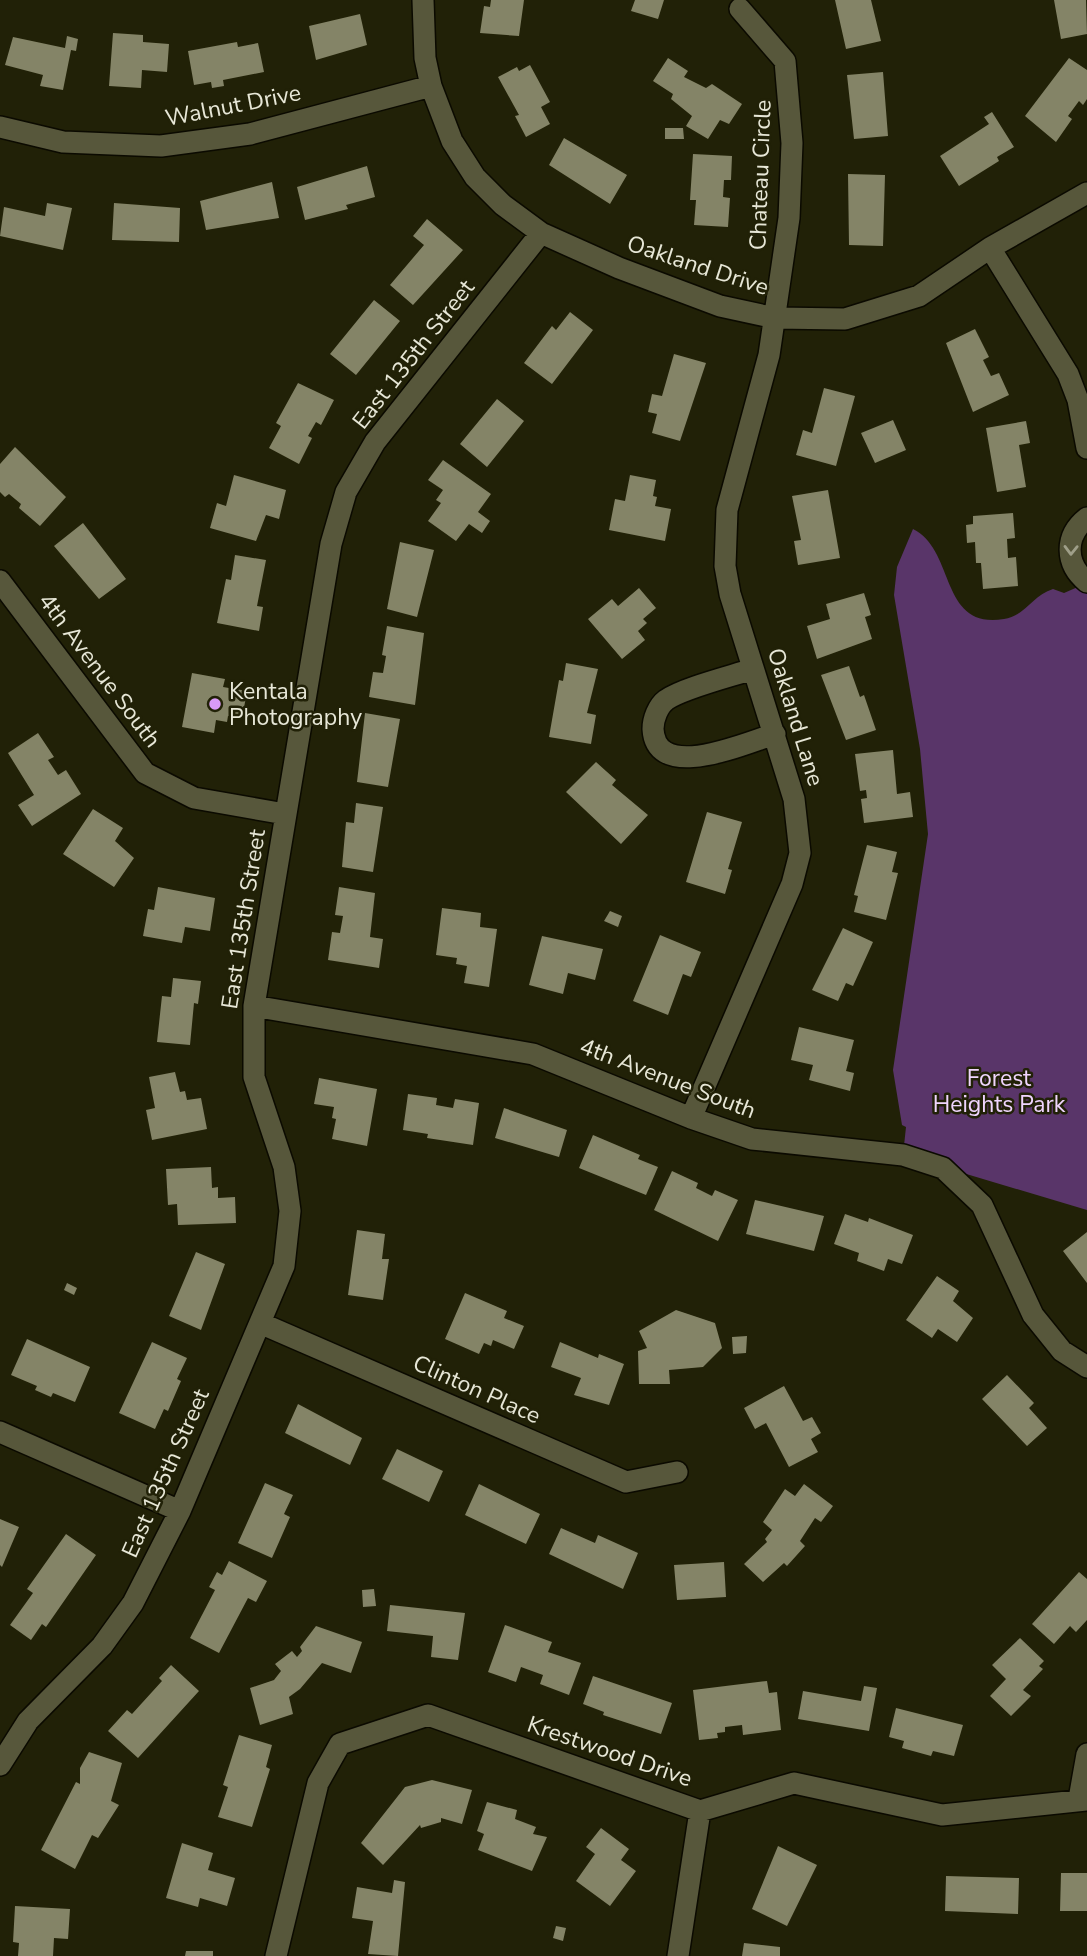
<svg xmlns="http://www.w3.org/2000/svg" width="1087" height="1956" viewBox="0 0 1087 1956" font-family="'Nunito Sans',sans-serif">
<rect width="100%" height="100%" fill="#212107"/>
<path fill="#593569" d="M913,529C956,550 939,630 1004,619C1025,616 1033,595 1053,589L1064,593L1087,583V1210L903,1155L906,1127L902,1125L893,1070L928,834L920,749L894,595L897,567Z"/>
<path fill="#848467" d="M491,0H524L519,36L480,33L484,6L490,7Z
M635,0H664L658,19L631,11Z
M835,0H871L881,41L846,49Z
M1054,0H1086L1087,34L1061,39Z
M360,14L367,45L316,60L309,26Z
M113,33L143,35V42L169,44L167,72L142,70L141,88L109,86Z
M67,36L78,39L76,51L71,50L63,90L40,86L43,75L5,65L13,37L65,48Z
M237,42L238,47L258,43L264,72L223,80L224,86L212,88L211,82L194,85L188,51Z
M668,58L688,71L684,77L706,88L712,84L742,104L729,124L720,120L708,139L686,126L692,116L671,99L673,94L653,81Z
M1069,58L1087,70V99L1083,105L1079,101L1068,116L1072,119L1056,142L1025,116Z
M530,65L550,102L541,107L550,124L526,137L515,116L519,115L498,77L517,67L519,71Z
M883,72L888,136L854,139L847,75Z
M992,112L1014,147L997,157L999,161L959,186L940,156L989,124L984,117Z
M665,128H683L684,139H665Z
M564,138L627,175L610,204L549,165Z
M693,154L732,156L731,180H724L723,197L730,198L728,227L694,225L696,200H690Z
M367,166L375,197L346,205L348,209L305,220L297,187Z
M848,174L885,175L883,246L849,245Z
M272,182L279,218L206,230L200,201Z
M47,203L72,208L63,250L0,236L4,207L45,216Z
M114,203L180,208L179,242L112,240Z
M427,219L463,250L413,305L390,285L424,245L413,236Z
M374,300L400,321L356,375L330,354Z
M570,312L593,330L552,384L524,363L552,326L556,330Z
M975,329L989,357L983,360L991,376L999,373L1009,395L973,412L946,343Z
M674,354L706,363L680,441L652,433L657,414L648,412L652,394L662,396Z
M298,383L334,400L321,425L316,422L308,436L312,438L299,464L269,448L281,426L276,423Z
M824,388L855,396L836,466L796,455L803,430L812,433Z
M497,399L524,421L487,467L460,444Z
M893,420L906,450L875,463L861,433Z
M1026,421L1030,443L1019,445L1026,487L997,492L986,428Z
M15,447L66,497L40,526L19,508L21,504L9,494L5,497L0,492V464Z
M443,460L491,494L478,512L490,521L482,533L469,524L456,541L428,521L441,503L436,500L443,490L428,480Z
M234,475L286,490L279,519L266,515L256,541L210,528L217,503L226,506Z
M630,475L656,480L653,496L657,497L655,506L671,509L665,541L609,530L615,499L625,501Z
M828,490L840,558L798,565L794,541L801,540L792,496Z
M1013,513L1015,538L1007,539L1008,558L1016,557L1018,586L983,589L981,563H976L975,542L967,543L966,525L973,524V516Z
M83,523L126,579L99,599L54,546Z
M400,542L434,550L417,617L387,609Z
M235,555L266,560L257,606L263,607L259,631L217,623L226,579L231,580Z
M639,588L656,608L643,619L647,623L638,631L645,640L622,659L588,619L612,599L618,606Z
M864,593L871,615L865,617L872,639L817,659L807,626L830,619L826,604Z
M387,626L424,633L415,705L369,697L373,672L383,673L386,656L382,655Z
M566,663L598,669L587,713L596,715L591,744L549,737L559,680L563,681Z
M849,666L860,697L864,695L876,730L846,740L821,675Z
M192,673L225,679L223,687L247,691L242,719L228,716L227,722L216,720L214,733L182,727Z
M365,713L400,719L388,787L357,782Z
M38,733L54,757L48,760L58,775L66,770L81,794L32,826L18,805L34,795L8,753Z
M893,750L897,794L910,792L913,817L864,823L861,799L867,798L866,790L860,791L855,754Z
M596,762L616,780L612,785L648,815L621,844L566,792Z
M356,803L383,807L373,872L342,867L346,822L354,823Z
M93,809L123,828L115,841L134,858L114,887L63,854Z
M707,812L742,822L728,869L732,870L725,894L686,882Z
M867,845L897,852L892,872L898,873L886,920L854,912L858,896L854,895Z
M158,887L215,898L210,931L185,927L182,943L143,936L148,909L154,910Z
M339,887L375,893L370,937L383,939L379,968L328,960L332,932L340,933L343,916L335,915Z
M442,908L481,913L480,927L497,929L489,987L464,983L467,966L456,964L457,958L436,955Z
M610,911L622,916L618,927L604,921Z
M843,928L873,942L853,986L846,983L838,1001L812,990Z
M660,935L701,952L691,977L683,974L668,1015L633,1001Z
M542,936L603,949L595,980L568,973L563,994L529,985Z
M173,978L201,981L198,1004L194,1003L190,1045L157,1042L162,996L171,997Z
M799,1027L854,1040L846,1071L854,1073L850,1091L809,1080L813,1065L791,1060Z
M175,1072L180,1092L185,1091L187,1100L201,1098L207,1129L152,1140L146,1110L155,1108L149,1077Z
M319,1078L377,1089L367,1146L332,1139L336,1119L332,1118L334,1107L314,1104Z
M408,1094L437,1098L436,1105L453,1108L455,1099L479,1103L473,1145L427,1138L428,1134L403,1130Z
M504,1108L567,1130L559,1157L495,1138Z
M593,1135L640,1155L638,1159L658,1167L646,1195L579,1168Z
M211,1167L212,1188L218,1187V1198L235,1197L236,1223L178,1225L177,1204L168,1205L166,1169Z
M672,1171L698,1183L696,1188L712,1196L715,1190L738,1200L718,1241L654,1210Z
M755,1200L824,1216L814,1251L746,1234Z
M845,1214L868,1222L869,1218L913,1235L902,1264L888,1259L884,1271L857,1261L859,1253L834,1244Z
M357,1230L385,1234L382,1259H389L383,1300L348,1295Z
M1087,1232V1283L1063,1251Z
M196,1252L225,1264L201,1330L169,1316Z
M937,1276L959,1291L953,1301L973,1318L957,1342L938,1329L932,1338L906,1320Z
M67,1283L77,1288L74,1295L64,1290Z
M465,1293L507,1311L504,1318L524,1326L514,1349L493,1340L491,1346L484,1343L479,1354L445,1339Z
M676,1310L715,1323L722,1348L703,1367L669,1370L670,1384H639L638,1351L647,1348L639,1331Z
M747,1336L746,1353L733,1354L732,1337Z
M27,1339L90,1367L75,1402L53,1393L51,1397L35,1390L37,1386L11,1375Z
M152,1342L187,1358L177,1379L181,1381L168,1411L164,1409L155,1429L119,1413Z
M560,1342L598,1358L599,1354L624,1364L609,1405L574,1395L581,1378L551,1367Z
M1007,1375L1034,1403L1029,1408L1047,1428L1027,1446L982,1399Z
M784,1386L803,1421L812,1417L821,1433L811,1439L818,1452L789,1467L766,1423L755,1429L744,1408Z
M298,1404L362,1438L350,1465L285,1433Z
M397,1449L443,1471L429,1502L382,1479Z
M265,1483L293,1495L284,1514L290,1517L272,1558L238,1543Z
M479,1484L540,1514L526,1544L465,1515Z
M804,1484L833,1506L821,1522L815,1518L800,1541L805,1546L787,1566L784,1563L763,1582L744,1564L767,1542L765,1539L772,1530L763,1522L785,1489L795,1496Z
M0,1519L19,1527L2,1567L0,1565Z
M561,1528L595,1543L598,1535L638,1553L623,1589L549,1554Z
M66,1534L96,1555L46,1627L42,1624L31,1640L10,1625L33,1593L27,1589Z
M229,1561L267,1581L256,1602L248,1598L219,1653L190,1638L215,1590L209,1587L217,1572L222,1575Z
M724,1562L726,1597L677,1600L674,1565Z
M1079,1572L1087,1579V1620L1076,1632L1070,1626L1054,1644L1032,1624Z
M374,1589L376,1606L363,1607L362,1590Z
M390,1605L465,1613L458,1660L431,1657L433,1636L387,1631Z
M505,1625L552,1642L548,1652L581,1663L569,1695L540,1684L543,1675L521,1667L516,1682L488,1672Z
M316,1626L362,1642L351,1673L322,1663L300,1689L289,1697L293,1714L260,1725L250,1688L274,1680L281,1671L275,1664L292,1651L297,1657L302,1651L300,1647Z
M1020,1638L1044,1661L1039,1666L1043,1669L1023,1690L1031,1696L1011,1716L990,1696L1006,1679L992,1665Z
M171,1665L199,1691L138,1758L108,1731L127,1710L132,1714L162,1681L159,1678Z
M593,1676L672,1703L661,1734L603,1715L604,1712L583,1704Z
M767,1681L769,1693L777,1692L781,1730L743,1735L742,1725L725,1727V1732L717,1733L718,1738L699,1740L693,1690Z
M864,1686L877,1688L869,1731L798,1719L803,1691L861,1701Z
M896,1708L963,1725L954,1756L933,1751L931,1756L902,1748L904,1741L889,1737Z
M239,1735L272,1745L266,1767L270,1769L252,1827L218,1817L228,1787L223,1785Z
M89,1752L122,1763L111,1801L119,1805L98,1838L92,1835L75,1869L41,1850L76,1782L80,1784V1768Z
M432,1780L472,1790L462,1824L441,1818V1822L421,1828L420,1825L383,1865L361,1843L405,1787Z
M487,1802L517,1810L515,1819L536,1827L533,1834L547,1837L532,1871L478,1850L484,1834L477,1831Z
M601,1828L629,1849L621,1860L636,1871L610,1906L576,1881L595,1854L586,1847Z
M182,1843L213,1853L208,1870L235,1878L227,1906L200,1898L198,1907L166,1898Z
M778,1846L817,1865L787,1926L752,1909Z
M1061,1873H1087V1911H1060Z
M946,1876L1019,1878L1018,1914L945,1911Z
M394,1880L405,1882L398,1956L368,1954L373,1921L352,1918L357,1887L392,1893Z
M15,1906L70,1909L68,1939L54,1938L53,1956H18L19,1943L13,1942Z
M556,1926L566,1928L563,1941L553,1938Z
M744,1943L780,1947V1956H742Z
M186,1951H213V1956H185Z"/>
<g fill="none" stroke-linecap="round" stroke-linejoin="round">
<defs>
<path id="street" d="M423,0L425,58L431,86L452,141L475,177L503,205L541,233L619,268L720,306L775,318L845,319L919,296L990,248L1087,193
M0,127L63,142L161,146L250,134L431,86
M990,248L1068,374L1078,400L1087,448
M1087,518C1064,536 1065,564 1087,582
M0,581L145,773L194,798L285,814
M753,669C732,676 683,688 666,700C658,706 653,719 653,729C656,784 747,742 775,734
M254,1006L533,1054L691,1118L752,1139L903,1155L943,1168L982,1205L1033,1315L1062,1351L1087,1367
M691,1118L792,884L800,853L794,799L730,594L725,566L727,510L769,355L789,218L792,143L785,61L740,9
M260,1323L626,1482L677,1472
M0,1432L180,1511
M0,1765L28,1721L102,1646L133,1603L180,1511L284,1266L290,1211L284,1167L254,1077V1006L331,544L346,492L375,442L541,233
M1079,1799L1087,1754
M276,1956L318,1783L340,1744L428,1715L700,1811L794,1783L942,1815L1087,1800
M678,1956L700,1811"/>
</defs>
<use href="#street" stroke="#0b0a00" stroke-width="24"/>
<use href="#street" stroke="#57573b" stroke-width="21"/>
</g>
<defs><path id="oneway-chevron" d="M-2-3.5L2.5 0L-2 3.5" fill="none" stroke-width="1.6" stroke-linecap="round" stroke-linejoin="round" transform="scale(1.75)"/></defs>
<use stroke="#9f9f89" href="#oneway-chevron" transform="translate(1071 550) rotate(91)"/>
<circle fill="#d99af7" stroke="#212107" stroke-width="2.5" cx="215" cy="704" r="7"/>
<g text-anchor="middle" stroke-width="5" stroke-linejoin="round" paint-order="stroke">
<g font-size="23" fill="#e7e7d7" stroke="#212107">
<text transform="translate(233 105) rotate(-11)" y="8">Walnut Drive</text>
<text transform="translate(760 175) rotate(-88)" y="8">Chateau Circle</text>
<text transform="translate(698 265) rotate(18)" y="8">Oakland Drive</text>
<text transform="translate(413 354) rotate(-52)" y="8">East 135th Street</text>
<text transform="translate(100 670) rotate(53)" y="8">4th Avenue South</text>
<text transform="translate(796 717) rotate(73)" y="8">Oakland Lane</text>
<text transform="translate(243 919) rotate(-81)" y="8">East 135th Street</text>
<text transform="translate(668 1078) rotate(21)" y="8">4th Avenue South</text>
<text transform="translate(477 1389) rotate(24)" y="8">Clinton Place</text>
<text transform="translate(165 1473) rotate(-66)" y="8">East 135th Street</text>
<text transform="translate(610 1751) rotate(19)" y="8">Krestwood Drive</text>
</g>
<g font-size="23" fill="#e7e7d7" stroke="#212107" text-anchor="start">
<text x="229" y="699">Kentala<tspan x="229" dy="26">Photography</tspan></text>
</g>
<g font-size="23" fill="#f0d5fe" stroke="#212107">
<text x="999" y="1086">Forest<tspan x="999" dy="26">Heights Park</tspan></text>
</g>
</g>
</svg>
